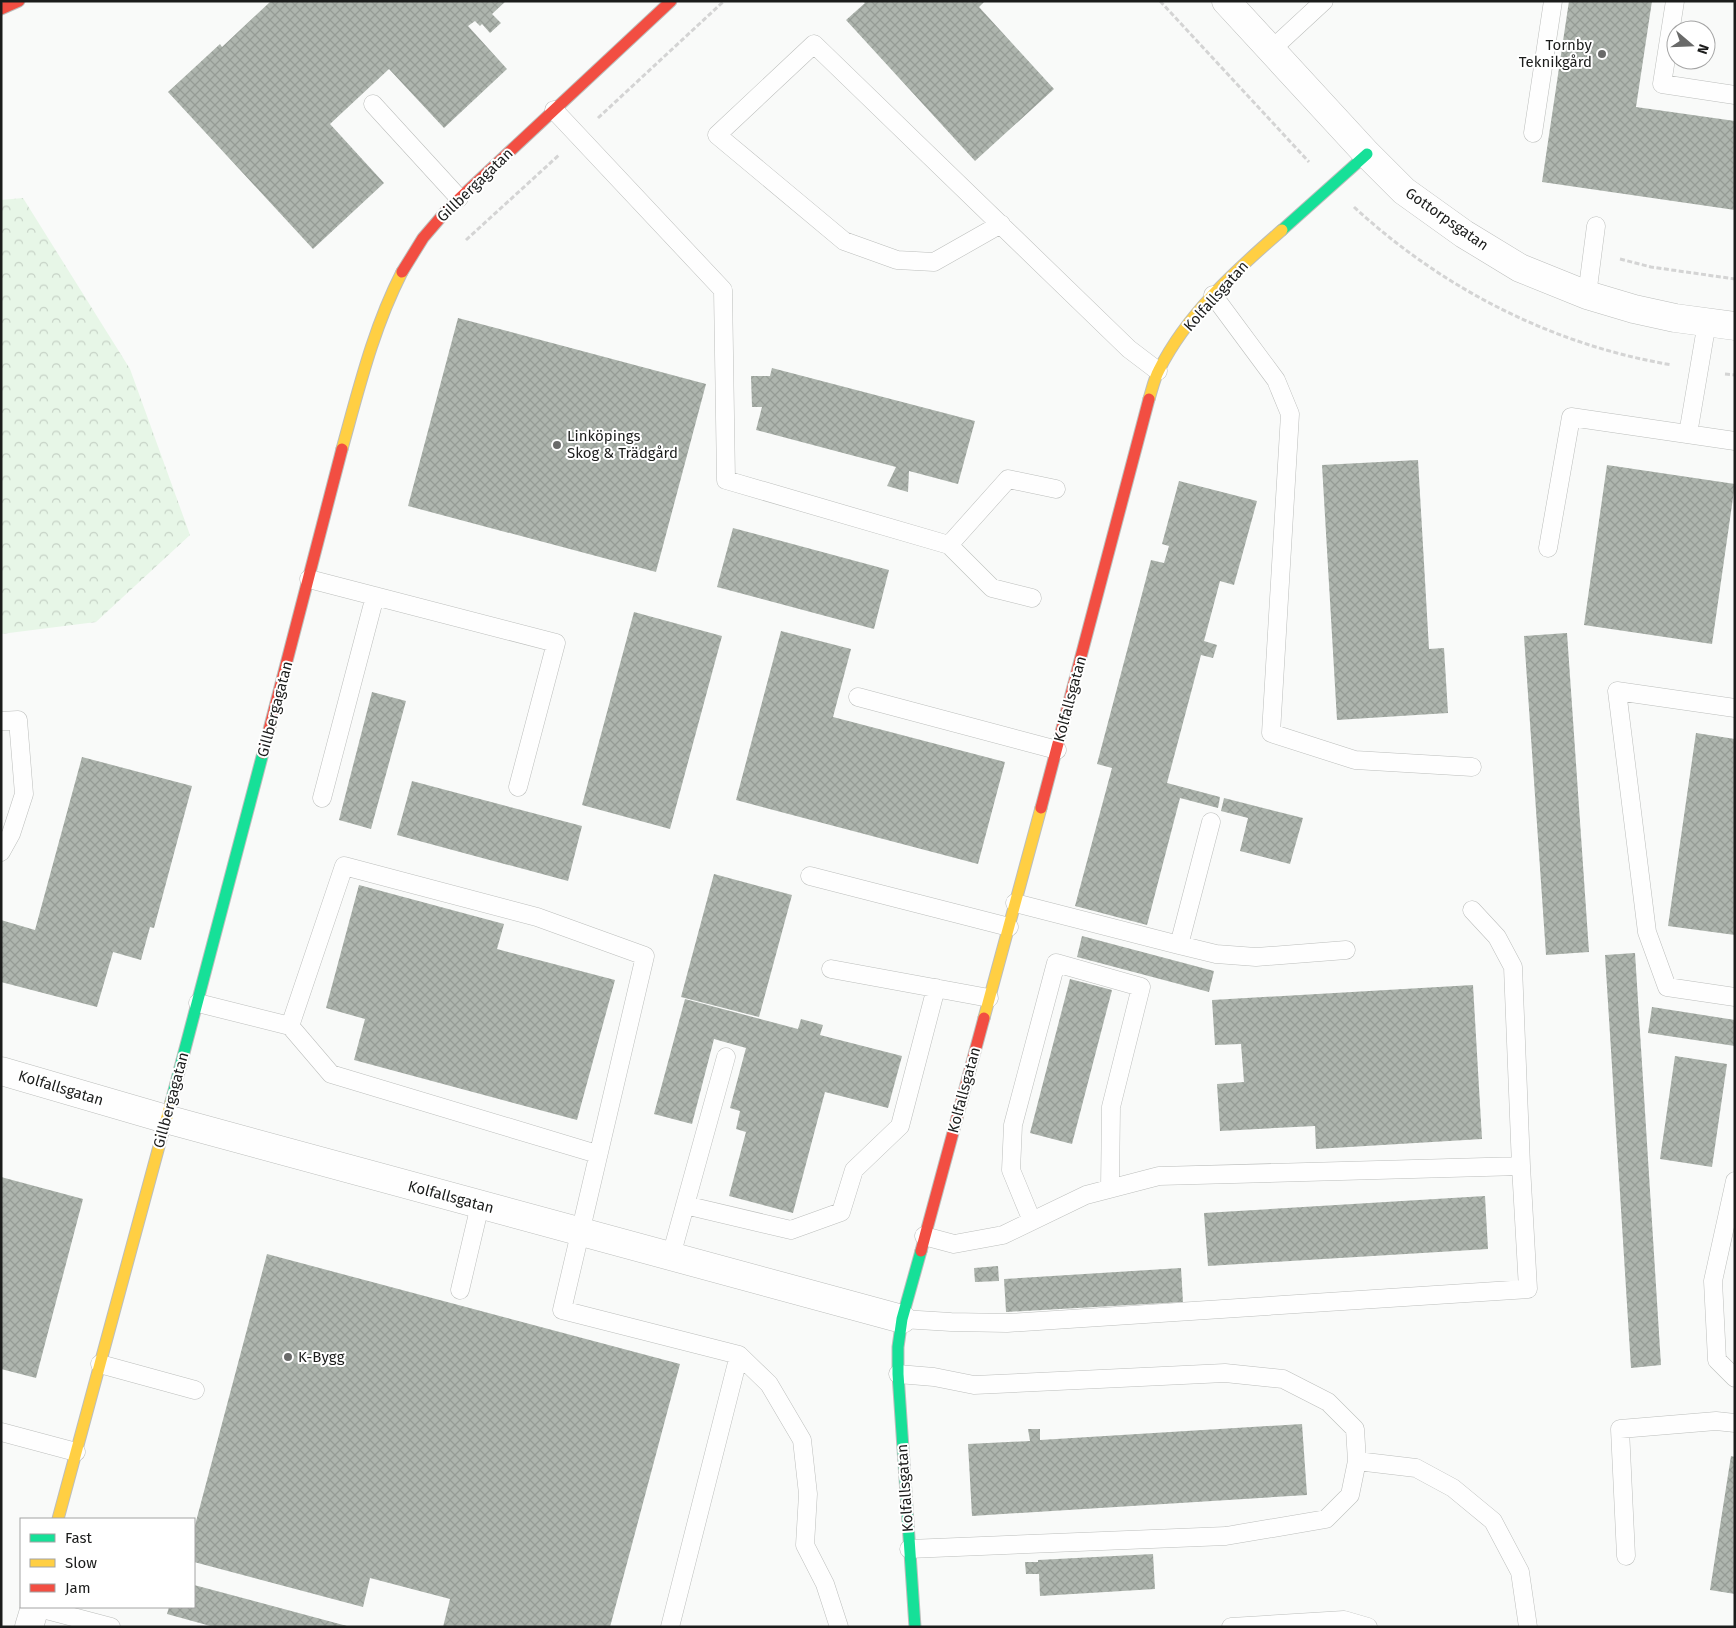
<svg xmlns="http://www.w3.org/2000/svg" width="1736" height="1628" viewBox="0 0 1736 1628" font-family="'Fira Sans',sans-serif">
<defs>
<pattern id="forest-crowns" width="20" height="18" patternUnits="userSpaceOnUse" patternTransform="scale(1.25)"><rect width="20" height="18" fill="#e7f6e7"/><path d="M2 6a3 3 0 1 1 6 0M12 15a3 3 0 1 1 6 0" fill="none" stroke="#c6d2c6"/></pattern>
<pattern id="building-cross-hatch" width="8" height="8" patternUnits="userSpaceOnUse" patternTransform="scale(1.25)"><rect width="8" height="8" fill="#aeb5ae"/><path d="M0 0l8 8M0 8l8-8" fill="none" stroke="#959b95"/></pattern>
</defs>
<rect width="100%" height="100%" fill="#f9faf9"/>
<path fill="url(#forest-crowns)" d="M23,198L130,369L190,535L96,622L1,634V200Z"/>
<path fill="url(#building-cross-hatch)" d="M271,1H506L492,14L501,23L490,33L482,24L480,26L475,21L468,26L507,69L444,128L389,69L330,124L384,183L313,249L168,92L220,44L222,47Z
M863,1H985L979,7L1054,89L975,161L846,20L865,3Z
M1569,1H1652L1636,107L1735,121V210L1542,182Z
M458,318L706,384L656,572L408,506Z
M772,368L975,421L958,484L909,471L908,492L887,486L896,467L756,430L762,407H752L751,376H770Z
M1418,460L1429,649L1444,648L1448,713L1337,720L1322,465Z
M1607,465L1735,484L1712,644L1584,625Z
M1179,481L1257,501L1234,585L1220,581L1204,641L1217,645L1213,658L1201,655L1167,783L1220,797L1218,808L1180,798L1147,925L1075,906L1112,768L1097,764L1151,560L1164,563L1169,546L1162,544Z
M733,528L889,570L874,629L717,587Z
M634,612L722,636L670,829L582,805Z
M781,631L851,649L833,717L1005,762L978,864L736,800Z
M1567,633L1589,952L1546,955L1524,636Z
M372,692L406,701L371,829L339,820Z
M1696,733L1735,739V935L1668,926Z
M82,757L192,786L154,928L150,927L141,960L113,952L97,1007L1,982V920L35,930Z
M412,781L582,826L568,881L397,835Z
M1224,798L1303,818L1290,864L1240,851L1248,818L1221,811Z
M714,874L792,895L759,1017L681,997Z
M359,885L504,924L497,949L615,980L577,1120L354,1060L365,1019L326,1008Z
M1082,936L1214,971L1209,992L1077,957Z
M1635,953L1661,1365L1631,1368L1605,955Z
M1070,979L1112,990L1072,1144L1030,1133Z
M1473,985L1482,1139L1316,1149L1315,1126L1220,1131L1217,1084L1244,1082L1241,1044L1215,1045L1212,1000Z
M685,999L798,1029L801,1019L823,1025L820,1035L902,1056L888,1108L825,1092L793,1213L729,1196L746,1132L736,1129L740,1111L730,1108L746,1048L714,1039L692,1124L654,1114Z
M1652,1007L1735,1020V1046L1648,1033Z
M1675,1056L1727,1064L1712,1167L1660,1159Z
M1,1177L83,1199L36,1378L1,1369Z
M1485,1196L1488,1249L1208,1266L1204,1213Z
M267,1254L680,1364L610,1627H443L450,1599L370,1578L363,1607L194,1562V1529Z
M998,1266L999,1281L975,1282L974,1268Z
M1181,1268L1183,1302L1006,1312L1004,1279Z
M1302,1424L1307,1495L972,1516L968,1444L1030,1441L1028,1429H1040V1440Z
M1731,1456L1735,1457V1594L1710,1590Z
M1153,1554L1155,1589L1040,1596L1039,1574H1026L1025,1562H1038V1560Z
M194,1585L347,1626V1627H214L167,1614L169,1607H194Z"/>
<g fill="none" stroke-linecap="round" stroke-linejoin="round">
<defs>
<path id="lane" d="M1675,1L1662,84L1735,95
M1271,50L1324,1
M373,104L459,198
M554,110L723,290L726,480L949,545L992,588L1032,598
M1533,133L1553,1
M1001,224L934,262L897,260L844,241L717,135L814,44L1129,349L1158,371
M1213,295L1276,380L1290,414L1271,733L1355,760L1472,767
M1587,295L1596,226
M1688,434L1707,322
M949,545L1008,479L1056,489
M1548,548L1571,417L1735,441
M309,579L556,643L518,787
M858,697L1057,750
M1735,708L1617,691L1647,932L1667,987L1735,997
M1,721L18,720L24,794L11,834L1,852
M322,798L375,596
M810,876L1009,927
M1015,903L1179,945L1211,822
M1472,910L1497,937L1513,967L1521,1166
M1179,945L1216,954L1256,957L1346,950
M831,969L989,998
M198,1003L290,1026L331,1074L597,1154
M290,1026L344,866L537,917L645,956L562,1310L739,1355L670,1627
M1735,1181L1713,1281L1717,1360L1735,1378
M685,1205L791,1230L841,1212L854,1170L900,1126L936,988
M1032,1221L1011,1170L1013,1125L1056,963L1141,987L1111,1107L1110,1188
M671,1256L726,1057
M460,1290L480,1205
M902,1319L951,1322L1007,1323L1528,1289L1521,1166L1159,1176L1086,1195L1003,1235L954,1244L924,1236
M739,1355L769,1384L802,1440L808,1494L805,1545L825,1584L839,1627
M100,1364L195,1390
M898,1374L934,1377L974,1385L1225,1373L1283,1379L1328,1402L1355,1429L1357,1461L1350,1495L1326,1519L1226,1536L909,1549
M1,1432L76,1452
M1357,1461L1416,1468L1453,1488L1493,1521L1520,1572L1528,1627
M1626,1556L1620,1429L1716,1421L1735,1423
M35,1607L111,1627
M1231,1627L1344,1620L1368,1627"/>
<path id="street" d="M1226,1L1367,154L1404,191L1464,234L1520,268L1587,295L1634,309L1675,318L1735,326
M1,1071L166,1119L902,1319
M29,1627L35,1607"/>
<path id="fast" d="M1282,230L1367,154
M171,1102L263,753
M915,1627L898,1374V1347L902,1319L921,1251"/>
<path id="slow" d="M1149,399C1152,390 1154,379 1159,370C1187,314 1235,271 1282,230
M342,449C359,388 373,329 402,272
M984,1018L1041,808
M58,1519L171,1102"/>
<path id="jam" d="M1,9L19,1
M402,272L423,238L447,210L671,1
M263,753L342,449
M1041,808L1149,399
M921,1251L984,1018"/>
</defs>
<use href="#lane" stroke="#bcbebc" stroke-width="19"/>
<use href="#street" stroke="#bcbebc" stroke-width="29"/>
<use href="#fast" stroke="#bcbebc" stroke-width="13"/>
<use href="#slow" stroke="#bcbebc" stroke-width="13"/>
<use href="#jam" stroke="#bcbebc" stroke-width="13"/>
<path stroke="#d4d4d4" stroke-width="3" stroke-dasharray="5 2.5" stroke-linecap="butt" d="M1160,1L1309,162
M598,118L724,1
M1354,207C1443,289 1553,345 1672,365
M466,240L559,155
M1620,259L1651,267L1735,279
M1725,374L1735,375"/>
<use href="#lane" stroke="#fefefe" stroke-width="18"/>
<use href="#street" stroke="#fefefe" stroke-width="28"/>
<use href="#fast" stroke="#16e098" stroke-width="11"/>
<use href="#slow" stroke="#ffcf43" stroke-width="11"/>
<use href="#jam" stroke="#f24e42" stroke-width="11"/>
</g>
<g fill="#696a69" stroke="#fff" stroke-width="2">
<circle cx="1602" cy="54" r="5"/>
<circle cx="557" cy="445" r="5"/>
<circle cx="288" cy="1357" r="5"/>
</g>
<g text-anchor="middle" stroke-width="4" stroke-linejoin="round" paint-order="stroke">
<g font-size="15" fill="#1b1c1b" stroke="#fff" text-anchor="start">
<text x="1592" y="50" text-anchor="end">Tornby<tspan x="1592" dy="17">Teknikgård</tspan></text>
<text x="567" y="441">Linköpings<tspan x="567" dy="17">Skog &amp; Trädgård</tspan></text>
<text x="298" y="1362">K-Bygg</text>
</g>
<g font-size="15" fill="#1b1c1b" stroke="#fff">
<text transform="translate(475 185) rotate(-44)" y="5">Gillbergagatan</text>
<text transform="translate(1447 219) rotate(35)" y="5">Gottorpsgatan</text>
<text transform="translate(1216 296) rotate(-48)" y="5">Kolfallsgatan</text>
<text transform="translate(1070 699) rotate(-75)" y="5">Kolfallsgatan</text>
<text transform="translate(275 709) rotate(-75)" y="5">Gillbergagatan</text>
<text transform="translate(61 1088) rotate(17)" y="5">Kolfallsgatan</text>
<text transform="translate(964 1090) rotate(-75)" y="5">Kolfallsgatan</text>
<text transform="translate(171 1100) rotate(-75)" y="5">Gillbergagatan</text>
<text transform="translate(451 1197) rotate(15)" y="5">Kolfallsgatan</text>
<text transform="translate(905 1488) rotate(-94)" y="5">Kolfallsgatan</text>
</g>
</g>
<rect width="1736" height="1628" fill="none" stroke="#1b1c1b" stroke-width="5"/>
<rect x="20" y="1518" width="175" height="90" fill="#ffffff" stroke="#a4a4a4"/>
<rect x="30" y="1534" width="25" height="8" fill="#16e098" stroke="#a4a4a4"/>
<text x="65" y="1543" font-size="15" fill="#1b1c1b">Fast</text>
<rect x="30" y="1559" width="25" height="8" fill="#ffcf43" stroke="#a4a4a4"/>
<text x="65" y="1568" font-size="15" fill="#1b1c1b">Slow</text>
<rect x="30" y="1584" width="25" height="8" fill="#f24e42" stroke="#a4a4a4"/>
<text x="65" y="1593" font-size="15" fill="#1b1c1b">Jam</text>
<g transform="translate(1691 45) rotate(109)"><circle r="24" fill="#ffffff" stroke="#a4a4a4"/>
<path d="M0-4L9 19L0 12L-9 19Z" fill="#696a69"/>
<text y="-8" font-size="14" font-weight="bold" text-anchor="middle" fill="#1b1c1b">N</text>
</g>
</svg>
